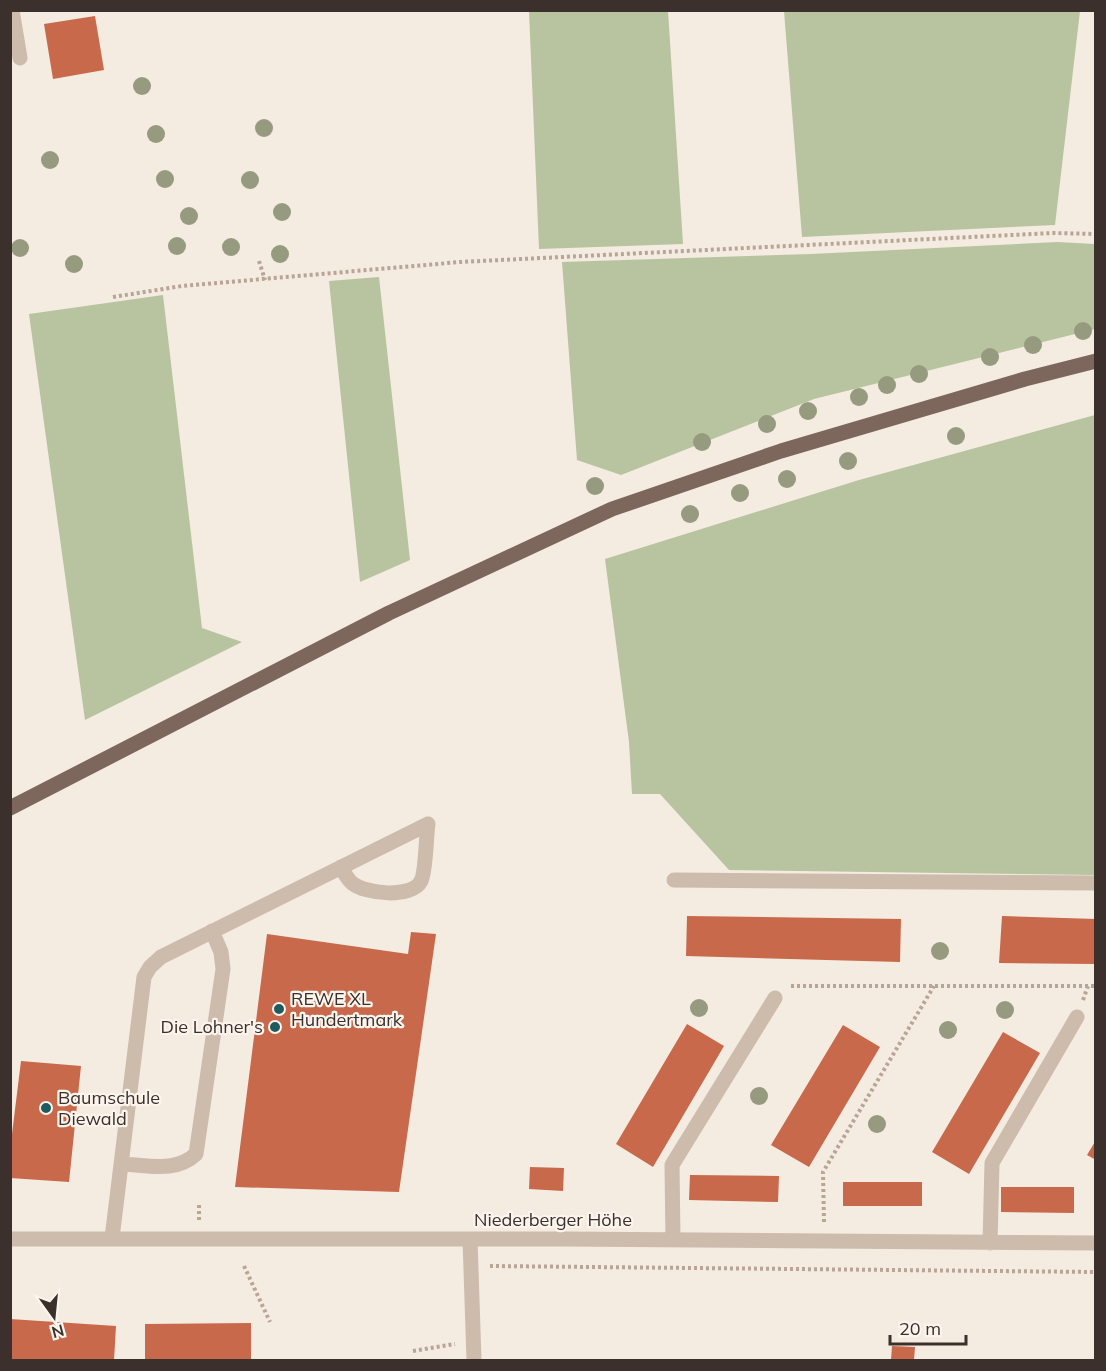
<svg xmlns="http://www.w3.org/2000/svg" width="1106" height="1371" viewBox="0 0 1106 1371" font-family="Mulish,sans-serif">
<rect width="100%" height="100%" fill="#f4ebe1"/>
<path fill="#b8c4a0" d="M529,11H668L683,244L539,249Z
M784,11H1080L1055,225L802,237Z
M1057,242L1095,244V329L814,399L621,475L577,460L562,262L811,254Z
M379,277L410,560L360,582L329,281Z
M163,295L202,628L242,642L85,720L29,314Z
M1095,415V875L729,870L660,794H632L629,742L605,559L859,480Z"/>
<path fill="#c8694b" d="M95,16L104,70L53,79L44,24Z
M687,916L901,919L900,962L686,956Z
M1002,916L1096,919V964L999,963Z
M411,932L436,934L399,1192L235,1187L267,934L408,954Z
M687,1024L724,1046L653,1167L616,1144Z
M843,1025L880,1047L809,1167L771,1145Z
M1003,1032L1040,1053L969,1174L932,1152Z
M21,1061L81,1066L69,1182L10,1178V1150Z
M1096,1140V1160L1087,1155Z
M530,1167L564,1168L563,1191L529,1189Z
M690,1175L779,1176L778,1202L689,1200Z
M843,1182H922V1206H843Z
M1001,1187H1074V1213L1001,1212Z
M10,1319L116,1326L114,1360H10Z
M251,1323V1360H145V1324Z
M892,1346L915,1347L914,1360H891Z"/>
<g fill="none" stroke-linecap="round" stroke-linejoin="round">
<path stroke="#b9a596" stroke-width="4" stroke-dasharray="3 3" stroke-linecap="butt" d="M259,261L265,280
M113,297L182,286L460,262L1053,233L1096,234
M791,986H1096
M1083,1000L1088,986
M199,1220V1205
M824,1222L823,1172L934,986
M244,1266L270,1322
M490,1266L1096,1272
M413,1351L455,1344"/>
<path stroke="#cdbbac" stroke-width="15" d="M12,10L20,58
M341,867C344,872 347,879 352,883C365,894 412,899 421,881C426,872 426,836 428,824
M674,880L1096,883
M122,1164C148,1165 176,1173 196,1154L223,969L221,952L212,931
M112,1238L144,977L150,967L161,957L428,824
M10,1239H564L1096,1243
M470,1239L474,1360
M673,1240L672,1165L775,998
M990,1243L992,1163L1077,1017"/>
<path stroke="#7d675c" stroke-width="15" d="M10,808L389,613L612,509L781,451L1025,379L1096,361"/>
</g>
<g fill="#969b7f">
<circle cx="142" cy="86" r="9"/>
<circle cx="264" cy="128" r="9"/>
<circle cx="156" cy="134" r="9"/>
<circle cx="50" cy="160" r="9"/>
<circle cx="165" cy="179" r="9"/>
<circle cx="250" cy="180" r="9"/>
<circle cx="282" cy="212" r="9"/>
<circle cx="189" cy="216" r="9"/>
<circle cx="177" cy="246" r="9"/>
<circle cx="231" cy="247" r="9"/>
<circle cx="20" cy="248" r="9"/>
<circle cx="280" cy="254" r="9"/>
<circle cx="74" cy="264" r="9"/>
<circle cx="1083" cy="331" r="9"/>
<circle cx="1033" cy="345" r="9"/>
<circle cx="990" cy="357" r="9"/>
<circle cx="919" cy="374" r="9"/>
<circle cx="887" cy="385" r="9"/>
<circle cx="859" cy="397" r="9"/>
<circle cx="808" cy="411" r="9"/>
<circle cx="767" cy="424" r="9"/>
<circle cx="956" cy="436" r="9"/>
<circle cx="702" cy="442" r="9"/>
<circle cx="848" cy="461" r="9"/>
<circle cx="787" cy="479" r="9"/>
<circle cx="595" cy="486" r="9"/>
<circle cx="740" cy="493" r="9"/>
<circle cx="690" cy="514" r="9"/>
<circle cx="940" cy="951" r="9"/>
<circle cx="699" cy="1008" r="9"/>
<circle cx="1005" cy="1010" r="9"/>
<circle cx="948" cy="1030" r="9"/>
<circle cx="759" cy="1096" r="9"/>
<circle cx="877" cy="1124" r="9"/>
</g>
<g fill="#1f5a5e" stroke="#fbf5ee" stroke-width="2">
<circle cx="279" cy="1009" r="6"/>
<circle cx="275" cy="1027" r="6"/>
<circle cx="46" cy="1108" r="6"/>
</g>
<g text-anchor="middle" stroke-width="4.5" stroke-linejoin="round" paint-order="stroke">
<g font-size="18" fill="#3b302b" stroke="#fbf5ee" text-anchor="start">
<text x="291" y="1005">REWE XL<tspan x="291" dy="21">Hundertmark</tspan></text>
<text x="263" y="1033" text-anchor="end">Die Lohner's</text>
<text x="58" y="1104">Baumschule<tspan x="58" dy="21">Diewald</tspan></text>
</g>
<g font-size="18" fill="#3b302b" stroke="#fbf5ee">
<text x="553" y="1226">Niederberger Höhe</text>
</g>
</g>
<rect width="1106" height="1371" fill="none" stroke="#3b302b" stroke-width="24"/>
<g transform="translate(54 1317) rotate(165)" stroke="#fbf5ee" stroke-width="4.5" paint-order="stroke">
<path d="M0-4.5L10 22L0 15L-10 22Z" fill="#3b302b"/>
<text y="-9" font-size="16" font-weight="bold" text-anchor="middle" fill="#3b302b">N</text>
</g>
<path d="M890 1335v9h76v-9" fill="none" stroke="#3b302b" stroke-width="3"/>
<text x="899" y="1335" font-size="18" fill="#3b302b" stroke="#fbf5ee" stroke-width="4.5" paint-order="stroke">20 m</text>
</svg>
